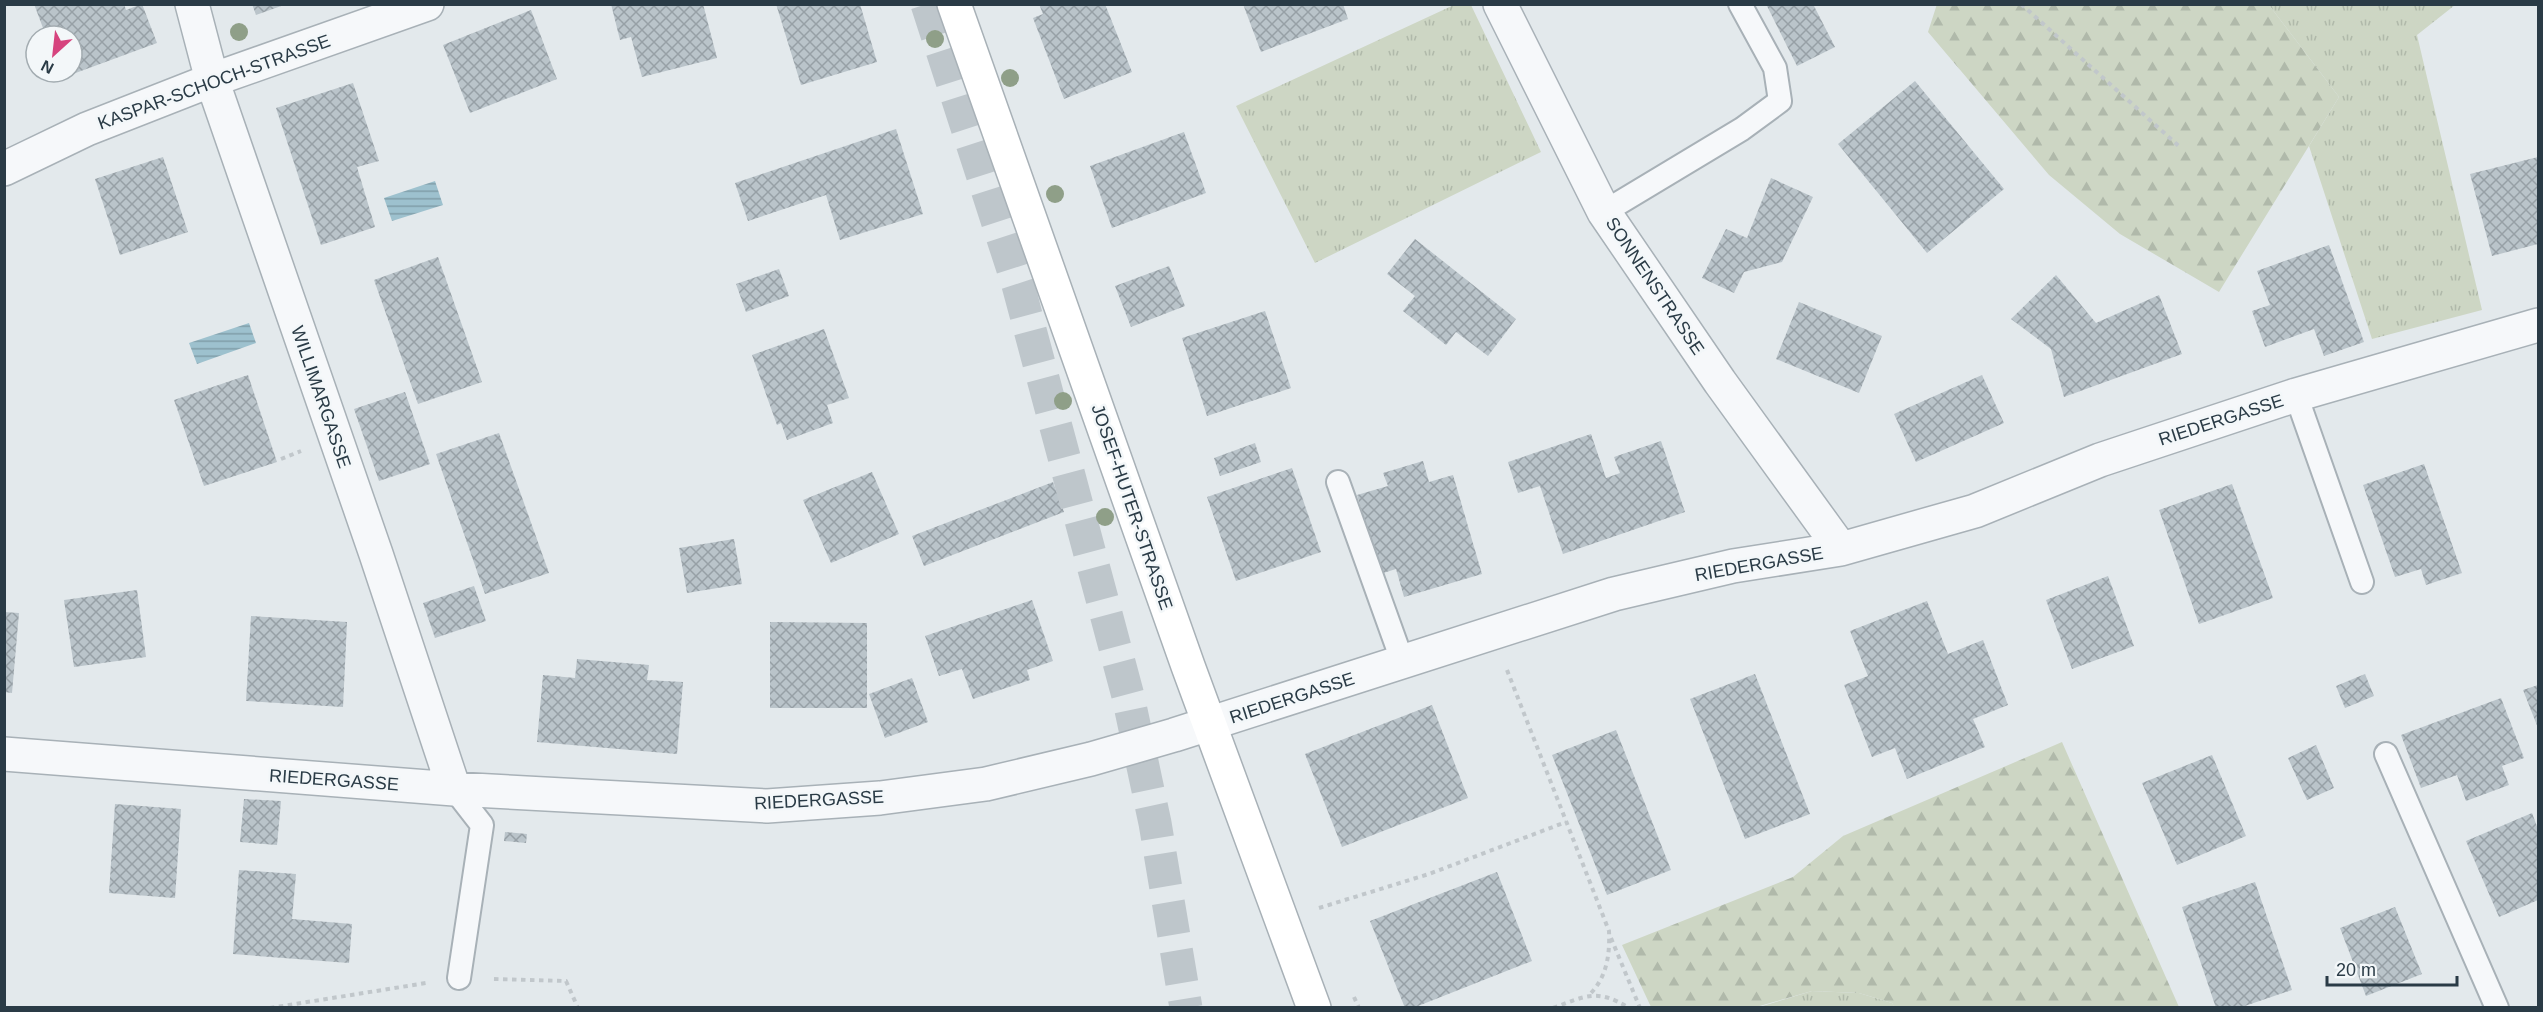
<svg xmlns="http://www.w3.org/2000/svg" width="2543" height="1012" viewBox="0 0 2543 1012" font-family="Helvetica,sans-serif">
<defs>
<pattern id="grass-tufts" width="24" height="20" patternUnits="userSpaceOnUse" patternTransform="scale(1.5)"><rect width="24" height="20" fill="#cdd6c4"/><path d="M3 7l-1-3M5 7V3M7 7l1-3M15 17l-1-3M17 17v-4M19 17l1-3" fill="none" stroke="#b0b9aa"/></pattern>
<pattern id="forest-firs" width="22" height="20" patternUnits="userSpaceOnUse" patternTransform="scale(1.5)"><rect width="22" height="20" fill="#cdd6c4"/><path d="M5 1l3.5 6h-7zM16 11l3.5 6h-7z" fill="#b0b9aa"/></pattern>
<pattern id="water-rules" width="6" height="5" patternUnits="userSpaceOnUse" patternTransform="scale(1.5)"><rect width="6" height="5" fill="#9dc1ce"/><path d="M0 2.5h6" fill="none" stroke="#809ea9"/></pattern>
<pattern id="building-cross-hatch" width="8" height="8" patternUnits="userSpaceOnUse" patternTransform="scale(1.5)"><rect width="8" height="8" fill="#bac4ca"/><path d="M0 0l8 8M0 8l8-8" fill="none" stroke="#97a0a6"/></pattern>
</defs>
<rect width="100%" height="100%" fill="#e3e9ec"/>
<path fill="url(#grass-tufts)" d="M1456,4L1471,5L1541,152L1315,263L1236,106Z
M2269,5H2455L2417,35L2482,310L2372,339L2309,146L2339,97Z
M1812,991L1859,993L1892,1003L1895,1007L1756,1008Z"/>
<path fill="url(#forest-firs)" d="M1937,4L2269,5L2339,97L2219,292L2120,234L2049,175L1928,32Z
M2062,742L2179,1007L1895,1008L1892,1003L1859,993L1812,991L1756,1007H1651L1622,945L1793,877L1843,836Z"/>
<path fill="url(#water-rules)" d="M435,181L443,205L392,221L384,198Z
M249,323L256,343L197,364L189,343Z"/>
<path fill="url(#building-cross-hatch)" d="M34,4H124L126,10L142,4L157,43L62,78L59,72H72V36H46Z
M252,4H284V5L256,15Z
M611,4H703L717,58L642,77L631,37L620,40Z
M776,4H860L877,62L801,85Z
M1039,4H1105L1132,72L1064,99L1033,18L1043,14Z
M1243,4H1343L1348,19L1261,52Z
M1766,4H1813L1835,47L1797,66Z
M531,10L557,79L470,113L443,45Z
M1915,81L2004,189L1927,253L1838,144Z
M353,83L379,161L357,167L375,227L321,245L276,108Z
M896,129L923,214L840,240L826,195L748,221L735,183Z
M1184,132L1206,193L1112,228L1090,166Z
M163,157L188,232L120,255L95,179Z
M2538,157V244L2492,256L2470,174Z
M1771,178L1813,197L1782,262L1744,272L1734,293L1702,278L1726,229L1747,238Z
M1415,239L1516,319L1488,356L1456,332L1446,345L1403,311L1415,296L1387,274Z
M2329,245L2364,342L2324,356L2314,329L2265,347L2252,311L2270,305L2257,271Z
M438,257L482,382L418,404L374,280Z
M1169,266L1185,306L1131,327L1115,286Z
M779,269L789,296L746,312L736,284Z
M2056,275L2096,323L2159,295L2182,354L2064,397L2051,349L2011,319Z
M1799,302L1882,336L1859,393L1776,359Z
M1265,311L1291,388L1207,416L1182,338Z
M824,329L849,398L827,405L833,423L787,440L781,423L777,425L752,355Z
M248,375L277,462L204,486L174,400Z
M1982,375L2004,423L1916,462L1894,414Z
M405,392L430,464L379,481L354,409Z
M499,433L549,573L485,594L436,454Z
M1591,434L1606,478L1620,473L1614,457L1661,441L1685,512L1563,554L1540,486L1518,493L1508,462Z
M1255,443L1261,462L1220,476L1214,458Z
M1423,461L1429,482L1453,475L1482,574L1404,597L1396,569L1380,574L1357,495L1388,486L1383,473Z
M2424,464L2462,573L2426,585L2421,569L2395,577L2363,485Z
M1292,468L1321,552L1236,581L1207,497Z
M872,472L899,534L831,563L803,500Z
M1053,482L1064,512L924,566L912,536Z
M2232,484L2273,598L2199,624L2159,510Z
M734,539L742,584L687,593L679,548Z
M2108,576L2134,646L2072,669L2046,600Z
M474,586L486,621L435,638L423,603Z
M137,590L146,657L74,667L64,600Z
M1032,600L1053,661L1027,670L1030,680L973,699L962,669L939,676L925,636Z
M1927,601L1948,654L1983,640L2008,705L1973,719L1985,747L1907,779L1895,748L1872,757L1844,685L1868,676L1850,631Z
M4,612L19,613L12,693L4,692Z
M251,616L347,622L343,707L246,701Z
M770,622L867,623V708H770Z
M577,659L649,665L647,680L683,682L677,754L537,742L543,675L575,678Z
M1755,674L1810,814L1745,839L1690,699Z
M2365,674L2374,696L2345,708L2336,686Z
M912,678L928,722L885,738L869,694Z
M2538,685V728L2523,690Z
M2501,698L2524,758L2502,766L2509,785L2466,801L2457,775L2421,788L2401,735Z
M1432,705L1468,798L1342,847L1305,754Z
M1616,730L1671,870L1607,895L1552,755Z
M2316,745L2334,788L2307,800L2288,758Z
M2212,755L2246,836L2177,865L2142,783Z
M244,799L281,801L277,845L240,842Z
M115,804L181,809L175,898L109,893Z
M2532,813L2538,829V900L2499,917L2466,841Z
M505,832L527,834L526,843L504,841Z
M239,870L296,874L292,919L352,924L349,963L233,954Z
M1497,872L1532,961L1413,1008H1405L1370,921Z
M2255,882L2292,990L2239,1008H2216L2182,907Z
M2395,907L2422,974L2366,996L2340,928Z"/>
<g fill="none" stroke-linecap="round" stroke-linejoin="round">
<path stroke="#bec6cb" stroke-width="33" stroke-dasharray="33 16" stroke-linecap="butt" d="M927,4L1018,285L1128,696L1155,823L1186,1008"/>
<defs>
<path id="service" d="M1604,212L1742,129L1780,101L1775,68L1740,4
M2296,395L2362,582
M1338,482L1403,663
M2386,754L2497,1008
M454,789L482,825L459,978"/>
<path id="minor" d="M192,4L212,80L376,554L454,789
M1500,4L1604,212L1720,382L1841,549
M4,169L87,129L212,80L427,4
M4,754L454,789L767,806L880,798L986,784L1091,759L1174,735L1614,594L1733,566L1841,549L1975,511L2100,460L2296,395L2538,325"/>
<path id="secondary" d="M954,4L1188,666L1314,1008"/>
</defs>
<use href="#service" stroke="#a8b1b7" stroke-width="26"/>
<use href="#minor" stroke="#a8b1b7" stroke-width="36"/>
<use href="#secondary" stroke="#a8b1b7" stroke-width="36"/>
<path stroke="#c1c7cb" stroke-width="4" stroke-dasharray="4.5 4.5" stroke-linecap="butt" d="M2021,4L2181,148
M281,459L301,451
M1507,670L1609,931C1610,954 1607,977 1590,994
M1319,908L1429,874L1566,822
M1611,938L1640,1008
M494,979L566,981L578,1008
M1354,997L1359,1008
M270,1008L426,983
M1553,1008C1586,996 1597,988 1629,1008"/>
<use href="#service" stroke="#f6f8fa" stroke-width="22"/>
<use href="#minor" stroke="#f6f8fa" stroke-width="33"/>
<use href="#secondary" stroke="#fff" stroke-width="33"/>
</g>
<g fill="#8f9f88">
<circle cx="239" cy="32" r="9"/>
<circle cx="935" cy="39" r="9"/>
<circle cx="1010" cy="78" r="9"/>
<circle cx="1055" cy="194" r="9"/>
<circle cx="1063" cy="401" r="9"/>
<circle cx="1105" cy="517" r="9"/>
</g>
<g text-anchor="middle" stroke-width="5" stroke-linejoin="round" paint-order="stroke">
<g font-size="18" fill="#2a3b46" stroke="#f3f7f9">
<text transform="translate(214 82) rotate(-20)" y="6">KASPAR-SCHOCH-STRASSE</text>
<text transform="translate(1655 286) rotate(56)" y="6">SONNENSTRASSE</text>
<text transform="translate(321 397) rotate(71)" y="6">WILLIMARGASSE</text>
<text transform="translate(2221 420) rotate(-18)" y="6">RIEDERGASSE</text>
<text transform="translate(1132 507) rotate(71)" y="6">JOSEF-HUTER-STRASSE</text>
<text transform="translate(1759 564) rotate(-10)" y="6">RIEDERGASSE</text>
<text transform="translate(1292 698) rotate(-18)" y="6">RIEDERGASSE</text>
<text transform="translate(334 780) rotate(4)" y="6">RIEDERGASSE</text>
<text transform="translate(819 800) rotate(-3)" y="6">RIEDERGASSE</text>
</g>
</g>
<rect width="2543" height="1012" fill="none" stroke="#2a3b46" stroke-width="12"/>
<g transform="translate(54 54) rotate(207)"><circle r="28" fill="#f3f7f9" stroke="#a3acb1" stroke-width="1.5"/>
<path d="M0-4.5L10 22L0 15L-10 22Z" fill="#d6437e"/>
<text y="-9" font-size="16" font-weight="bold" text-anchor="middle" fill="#2a3b46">N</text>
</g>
<path d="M2327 976v9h130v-9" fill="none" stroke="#2a3b46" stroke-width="3"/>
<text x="2336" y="976" font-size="18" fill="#2a3b46" stroke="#f3f7f9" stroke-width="4.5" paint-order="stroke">20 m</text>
</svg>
